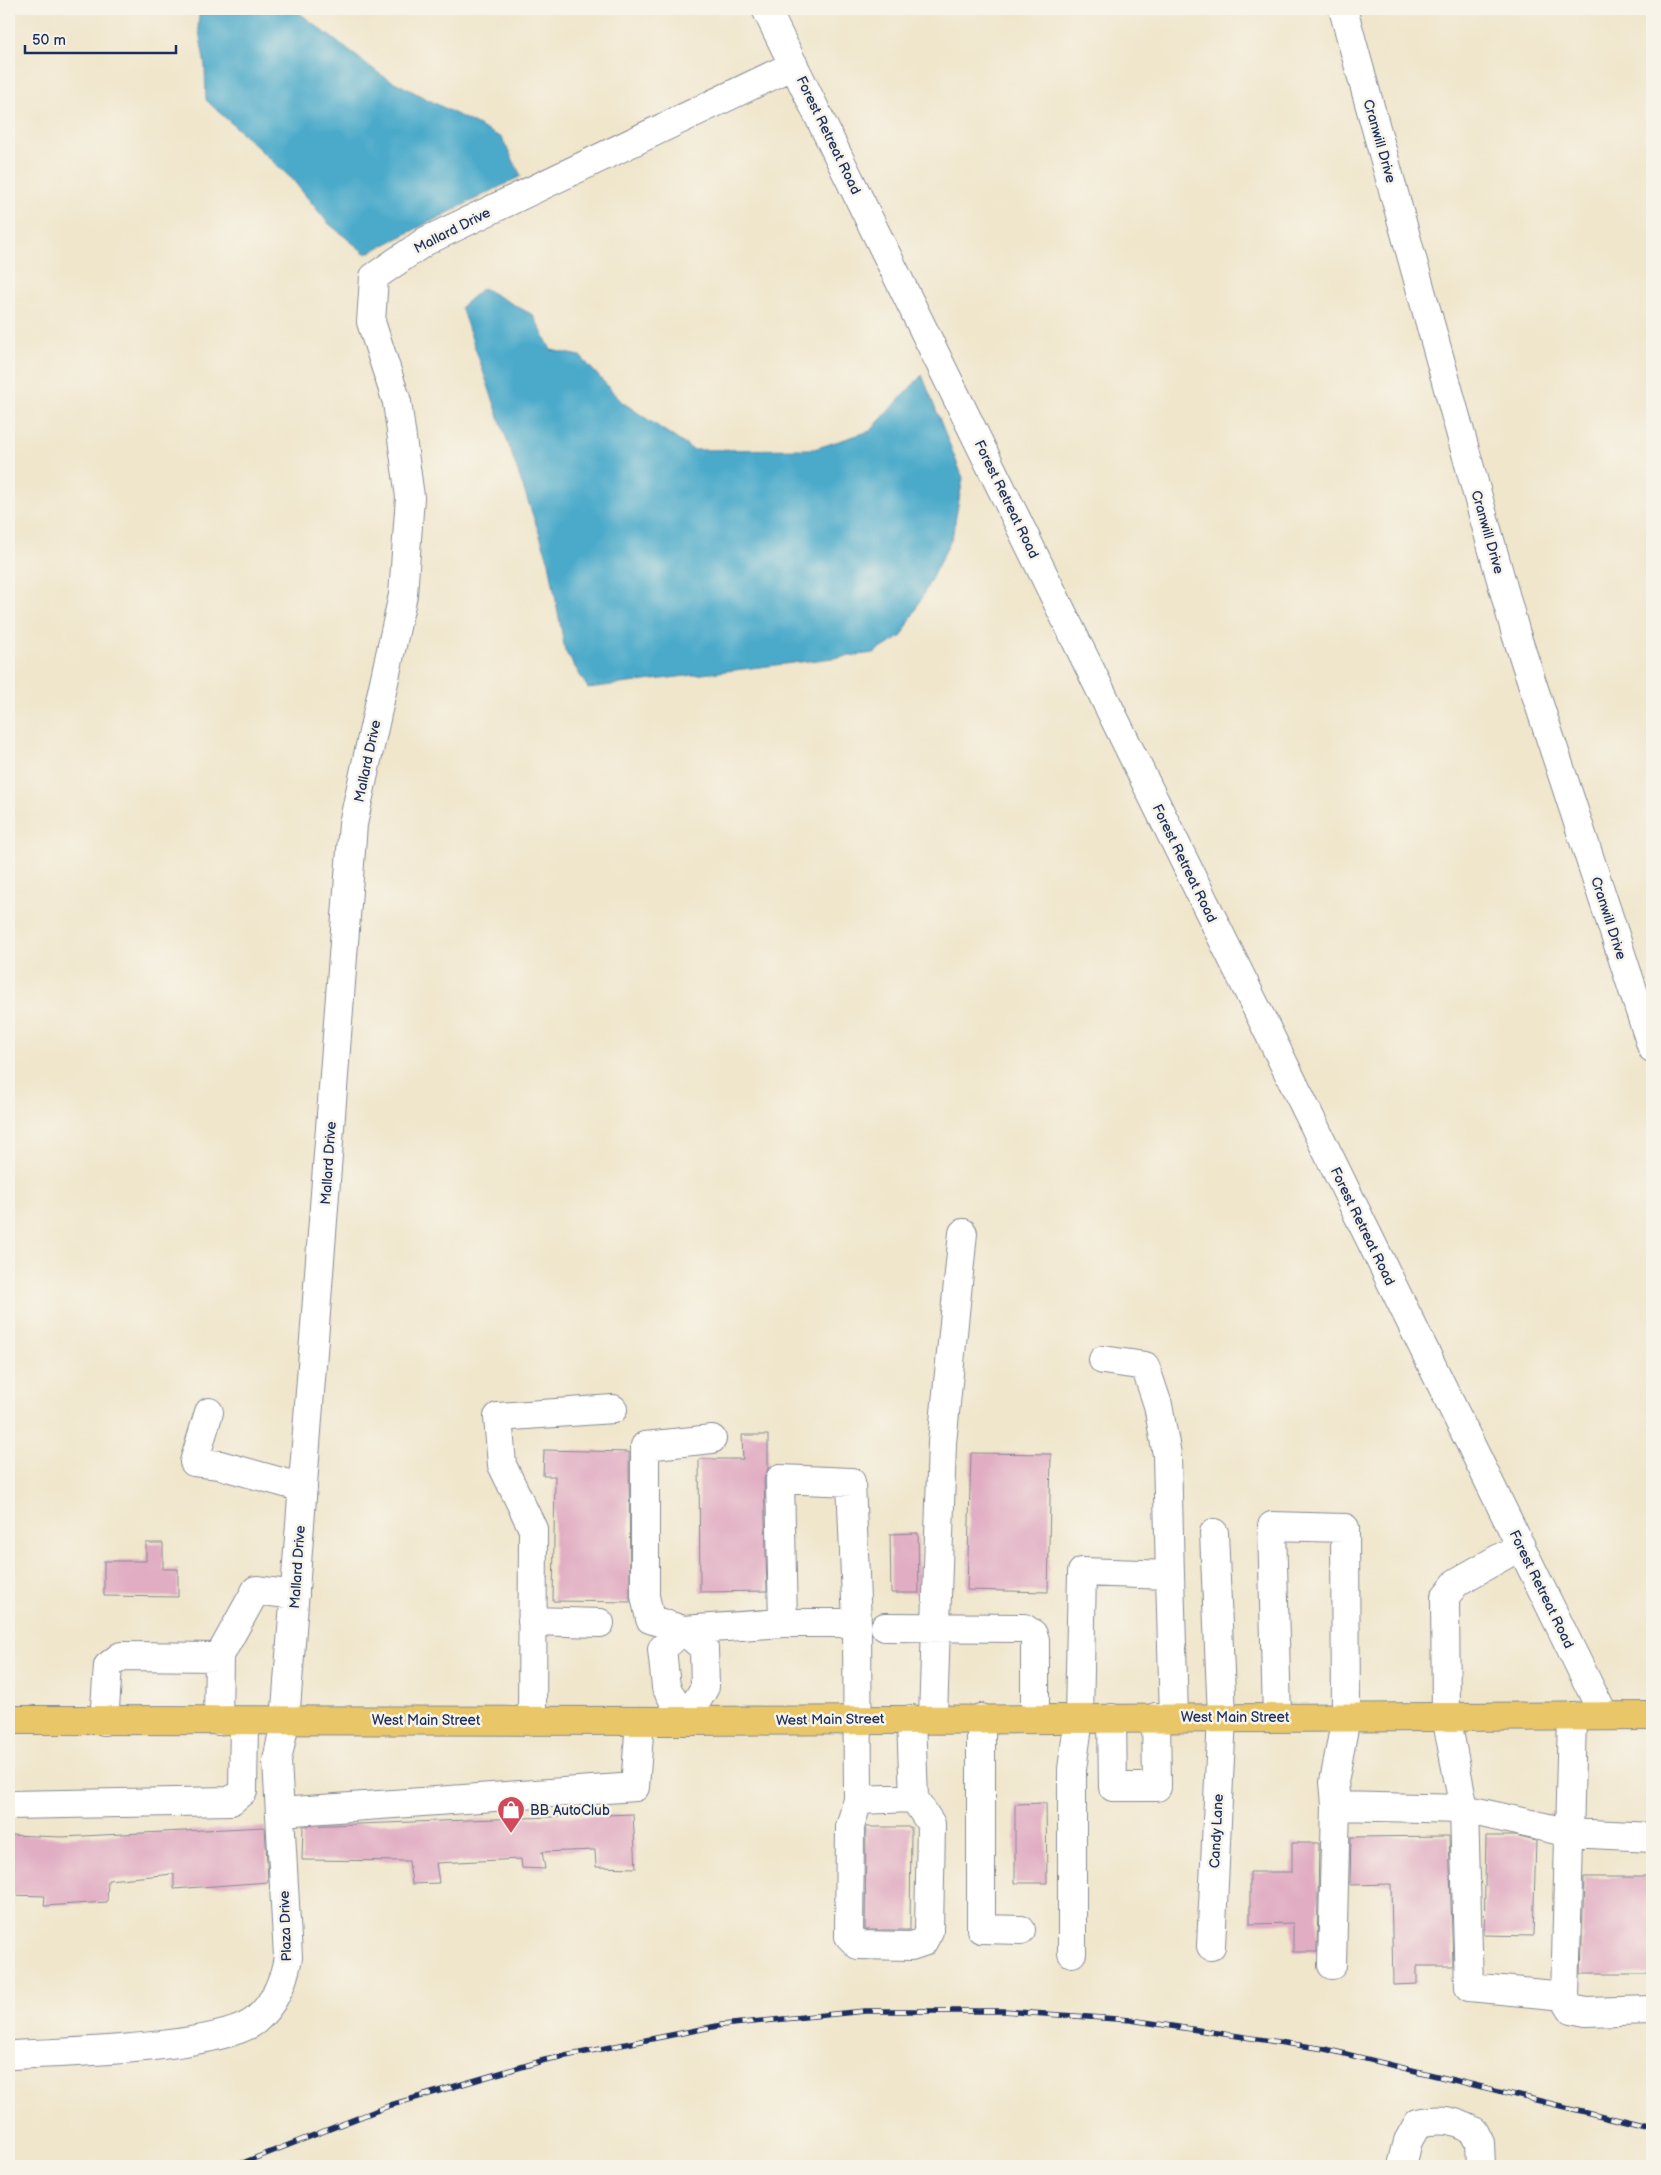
<svg xmlns="http://www.w3.org/2000/svg" width="1661" height="2175" viewBox="0 0 1661 2175" font-family="'Balsamiq Sans',sans-serif">
<rect width="100%" height="100%" fill="#f7f3e8"/>
<filter id="ink" filterUnits="userSpaceOnUse"><feTurbulence type="fractalNoise" baseFrequency=".02" numOctaves="2"/><feDisplacementMap in="SourceGraphic" scale="10" xChannelSelector="R" yChannelSelector="G"/><feConvolveMatrix kernelMatrix="1 2 1 2 8 2 1 2 1" color-interpolation-filters="sRGB"/></filter>
<filter id="wash" filterUnits="userSpaceOnUse"><feTurbulence type="fractalNoise" baseFrequency=".0096" numOctaves="4" result="noise"/><feDisplacementMap in="SourceGraphic" scale="20" xChannelSelector="R" yChannelSelector="G"/><feGaussianBlur stdDeviation="1.12" result="paint"/><feColorMatrix in="noise" values="0 0 0 0 0 0 0 0 0 0 0 0 0 0 0 0 0 1.4 0 .05"/><feComposite in="paint" operator="in"/></filter>
<g filter="url(#wash)">
<rect width="100%" height="100%" fill="#f0e6cc"/>
<path fill="#4caaca" stroke="#346c94" d="M200,9H294L381,75L502,138L521,176L366,254L328,223L292,179L206,100L205,66L198,25Z
M483,288L533,315L551,350L580,356L622,402L693,450L814,449L870,431L922,375L963,478L952,538L902,636L874,653L588,688L565,651L549,562L461,307Z"/>
<g id="blocks">
<path fill="#e1adc3" d="M742,1435H768V1469L764,1479L767,1591L700,1592L699,1459H743Z
M544,1450L629,1452L630,1602L553,1601L555,1476H543Z
M971,1453L1051,1454L1048,1592L967,1590Z
M918,1533L919,1593H891L890,1534Z
M146,1543H163V1569H178V1597L104,1596V1561H146Z
M1046,1803L1047,1883H1015V1804Z
M633,1814L636,1868L596,1867L595,1850L542,1852L545,1869L522,1868L521,1859L436,1863L439,1883L412,1884L409,1861L302,1860L303,1826Z
M265,1827L268,1882L174,1889V1874L108,1880L107,1902L44,1906L45,1896L9,1895V1835L62,1837Z
M866,1827H911L910,1930H865Z
M1449,1836L1453,1966H1417V1984L1393,1985L1391,1884L1350,1885L1351,1837Z
M1486,1836H1515L1536,1841L1533,1936L1484,1935Z
M1292,1843H1319L1317,1952H1293V1923L1250,1924V1872H1292Z
M1584,1877H1652V1974H1581Z"/>
</g>
</g>
<g filter="url(#ink)">
<use href="#blocks" fill-opacity="0" stroke="#868a95" stroke-width="1"/>
<g fill="none" stroke-linecap="round" stroke-linejoin="round">
<defs>
<path id="minor" d="M766,9L1604,1716
M1343,9L1516,634L1652,1048
M1103,1360L1145,1366L1158,1405L1167,1455L1170,1575
M209,1412L194,1462L220,1465L303,1488
M712,1439L645,1446V1596L650,1619L683,1630L704,1648L705,1687L685,1721L666,1687L662,1649L683,1630L783,1623L780,1479L851,1482L857,1623L858,1800L850,1827L849,1936L858,1945L911,1946L923,1942L929,1931L931,1824L914,1798L911,1719
M1521,1546L1457,1582L1445,1597L1446,1716L1464,1809L1570,1833L1652,1837
M532,1621L600,1623
M783,1623H857
M885,1627L1024,1628L1033,1634L1035,1640V1718
M219,1657L256,1590L295,1595
M1572,1716L1565,1999L1571,2009L1586,2012L1652,2010
M1277,1717L1272,1526L1345,1528L1346,1717L1334,1782L1336,1805L1332,1965
M933,1718L942,1443L963,1233
M981,1718V1929L1021,1930
M1112,1718L1113,1787H1157L1156,1717
M532,1720L533,1529L502,1465L498,1417L613,1409
M104,1721L108,1666L121,1656L219,1657L218,1721
M858,1800L914,1798
M9,1805L231,1801L243,1791L244,1722
M1336,1806L1464,1809L1469,1987L1565,1996
M280,1812L635,1787L640,1721
M1211,1946L1222,1717L1214,1533
M1072,1953V1769L1079,1718L1082,1572L1170,1575L1174,1717
M9,2055C58,2053 222,2049 256,2020C275,2003 284,1981 288,1957L277,1761L285,1722L353,824L403,595L410,497L397,402L371,322L374,277L426,241L794,65
M1402,2166L1408,2141L1418,2123C1441,2118 1453,2120 1474,2131L1480,2143L1481,2166"/>
<path id="major" d="M9,1720L685,1721L1652,1716"/>
</defs>
<use href="#minor" stroke="#868a95" stroke-width="30"/>
<use href="#major" stroke="#868a95" stroke-width="30"/>
<use href="#minor" stroke="#fff" stroke-width="28"/>
<use href="#major" stroke="#e9c769" stroke-width="28"/>
<defs>
<path id="rail" d="M235,2166L391,2105L545,2060L722,2025L865,2011H1003L1131,2020L1325,2049L1652,2128"/>
</defs>
<use href="#rail" stroke="#1b2f5e" stroke-width="5.5"/>
<use href="#rail" stroke="#f7f3e8" stroke-width="4" stroke-dasharray="11" stroke-linecap="butt"/>
</g>
</g>
<defs>
<symbol id="shop-pin" viewBox="-11 -11 22 30"><path d="M0 17L-7.5 6A9.5 9.5 0 1 1 7.5 6Z" fill="#d1495b" stroke="#f7f3e8"/><path d="M-5-2.5h2.3a2.7 3.5 0 0 1 5.4 0H5L5.5 6h-11ZM-1.5-2.5h3a1.5 2.3 0 0 0-3 0Z" fill="#fff"/></symbol>
</defs>
<g fill-rule="evenodd">
<use href="#shop-pin" x="495" y="1794" width="32" height="43"/>
</g>
<g text-anchor="middle" stroke-width="5" stroke-linejoin="round" paint-order="stroke">
<g font-size="14" fill="#1b2f5e" stroke="#f7f3e8">
<text transform="translate(829 135) rotate(64)" y="5">Forest Retreat Road</text>
<text transform="translate(1380 141) rotate(74)" y="5">Cranwill Drive</text>
<text transform="translate(452 230) rotate(-27)" y="5">Mallard Drive</text>
<text transform="translate(1007 499) rotate(64)" y="5">Forest Retreat Road</text>
<text transform="translate(1488 532) rotate(74)" y="5">Cranwill Drive</text>
<text transform="translate(367 761) rotate(-78)" y="5">Mallard Drive</text>
<text transform="translate(1185 863) rotate(64)" y="5">Forest Retreat Road</text>
<text transform="translate(1609 918) rotate(72)" y="5">Cranwill Drive</text>
<text transform="translate(328 1163) rotate(-86)" y="5">Mallard Drive</text>
<text transform="translate(1363 1226) rotate(64)" y="5">Forest Retreat Road</text>
<text transform="translate(297 1567) rotate(-86)" y="5">Mallard Drive</text>
<text transform="translate(1542 1589) rotate(64)" y="5">Forest Retreat Road</text>
<text x="1235" y="1722">West Main Street</text>
<text transform="translate(830 1719) rotate(-1)" y="5">West Main Street</text>
<text x="426" y="1725">West Main Street</text>
<text transform="translate(1216 1831) rotate(-87)" y="5">Candy Lane</text>
<text transform="translate(285 1926) rotate(-92)" y="5">Plaza Drive</text>
</g>
<g font-size="14" fill="#1b2f5e" stroke="#f7f3e8" text-anchor="start">
<text x="530" y="1815">BB AutoClub</text>
</g>
</g>
<rect width="1661" height="2175" fill="none" stroke="#f7f3e8" stroke-width="30"/>
<path d="M25 45v8h151v-8" fill="none" stroke="#1b2f5e" stroke-width="2.5"/>
<text x="32" y="45" font-size="15" fill="#1b2f5e" stroke="#f7f3e8" stroke-width="4" paint-order="stroke">50 m</text>
</svg>
